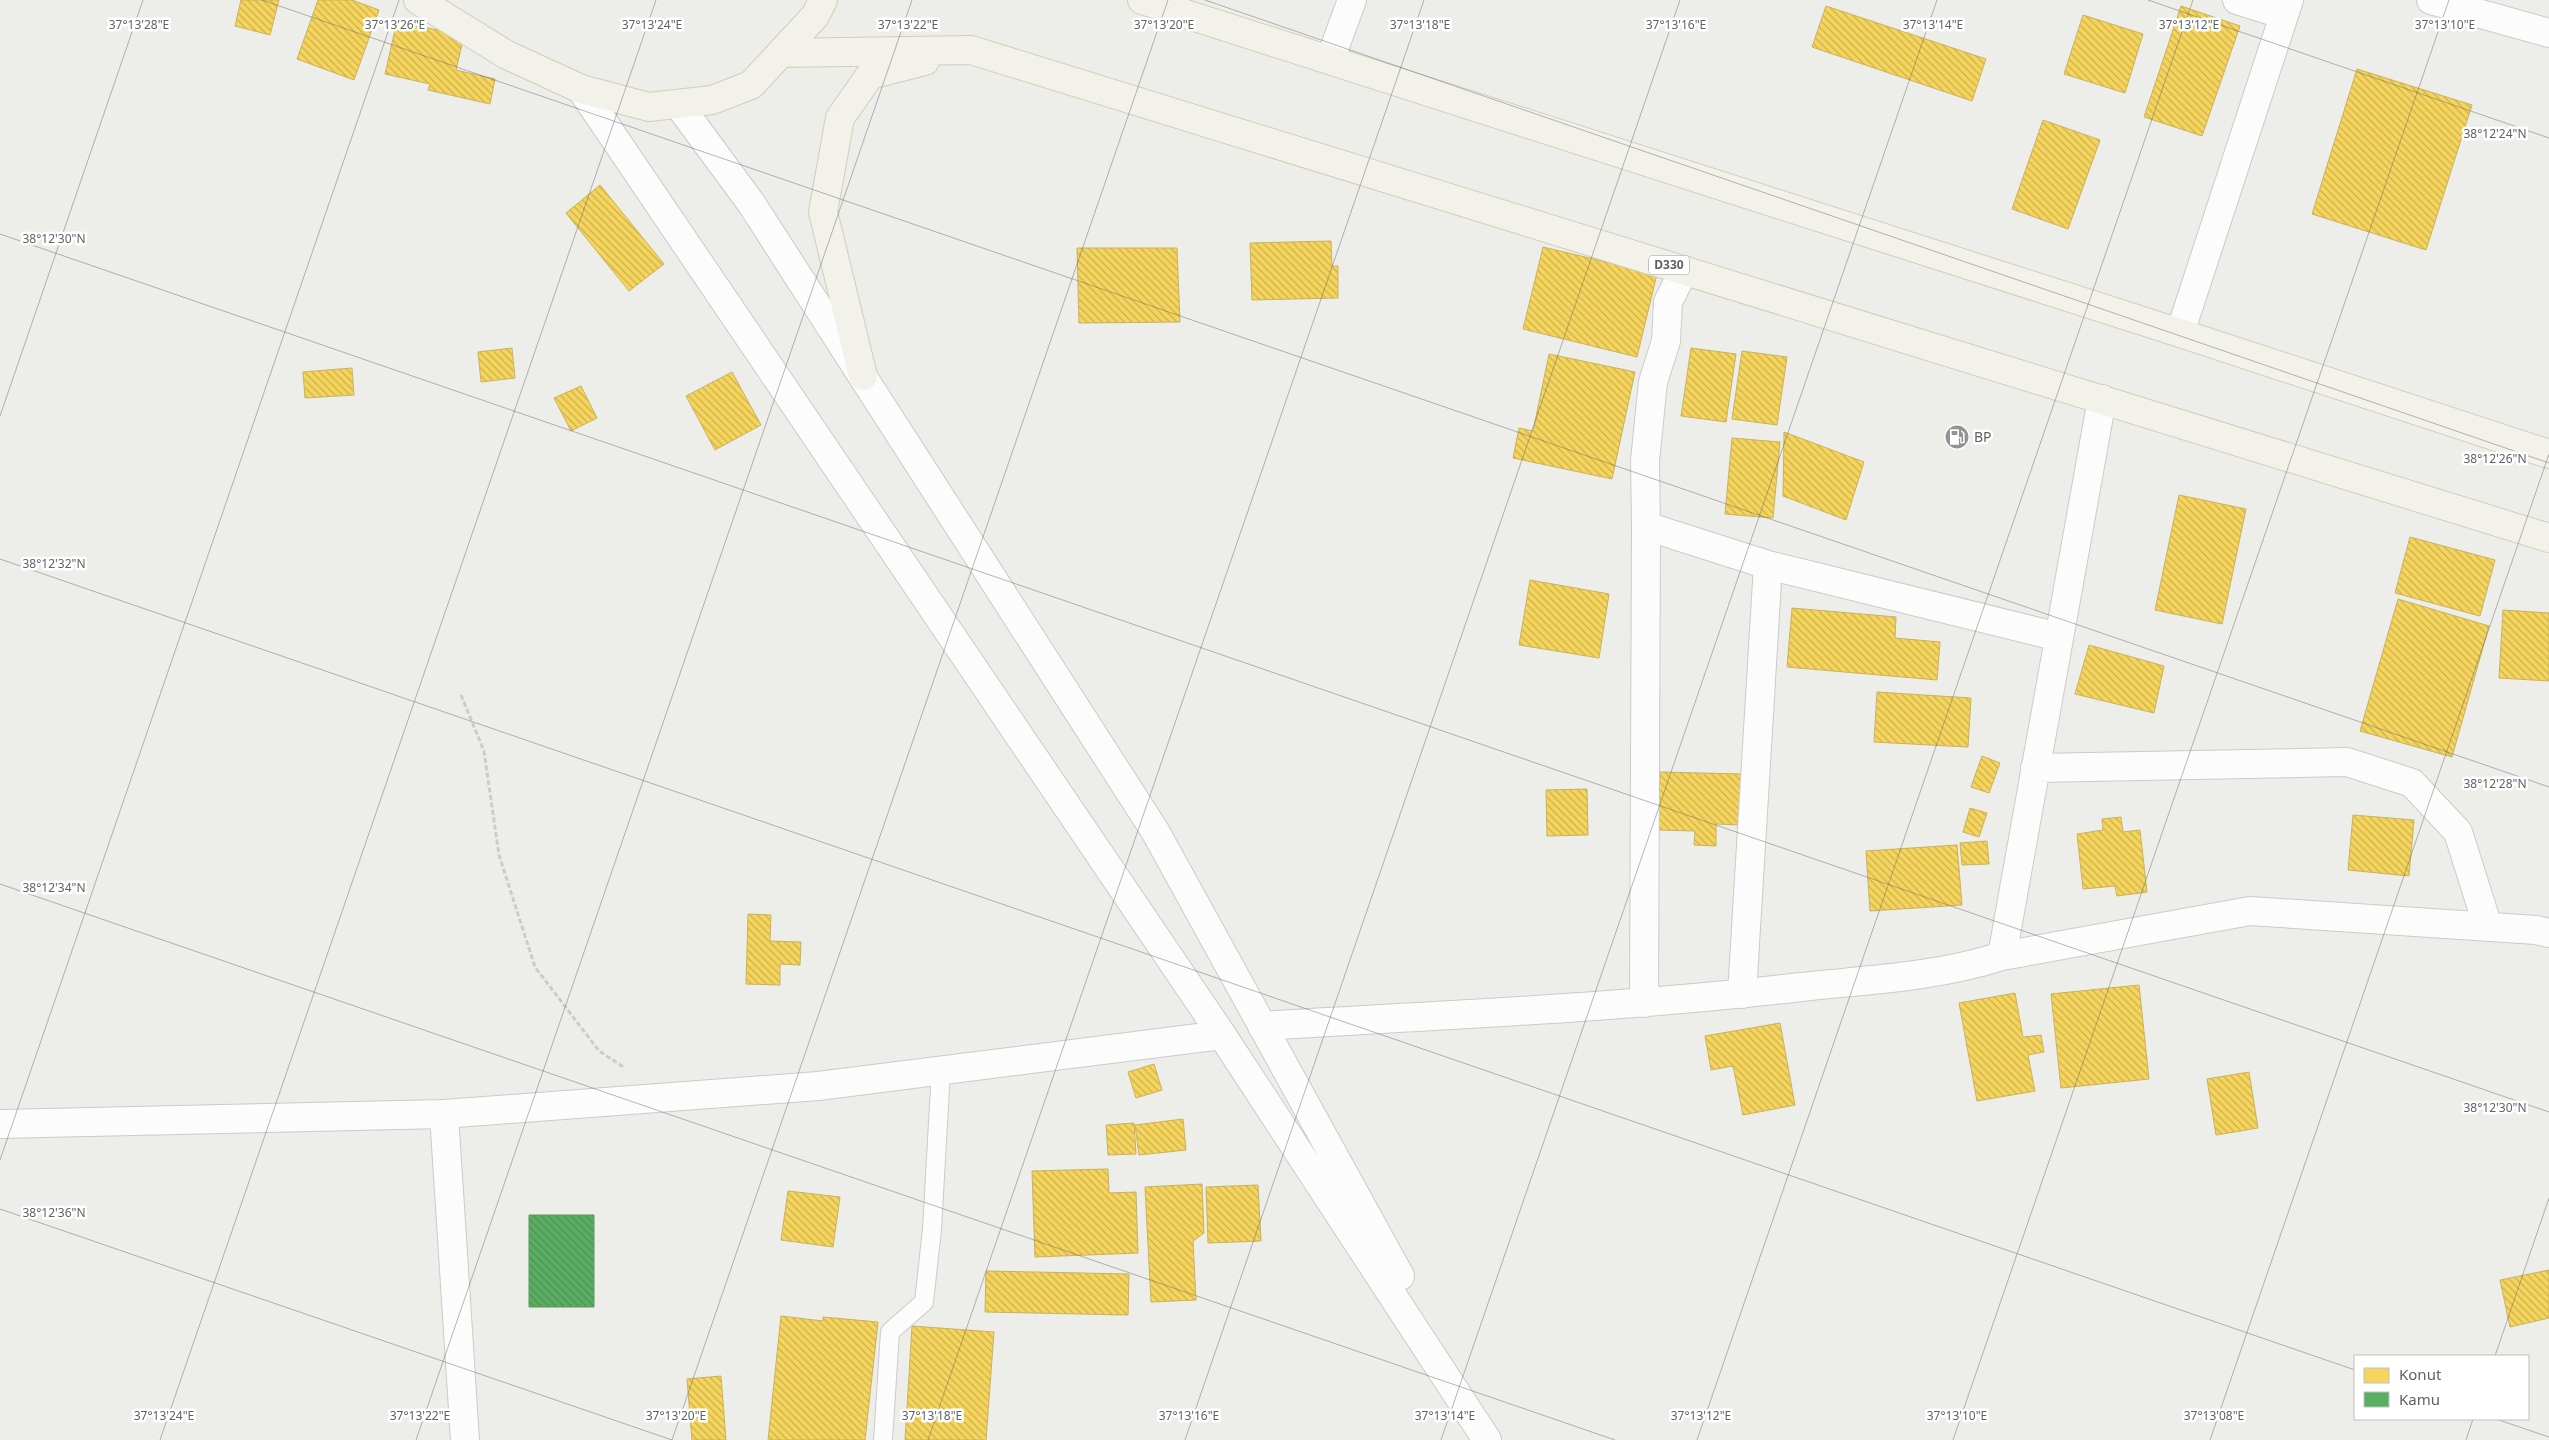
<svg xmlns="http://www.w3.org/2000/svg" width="2549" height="1440" viewBox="0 0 2549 1440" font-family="'Noto Sans',sans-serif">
<defs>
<pattern id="homes-back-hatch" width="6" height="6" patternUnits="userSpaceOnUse" patternTransform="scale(1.25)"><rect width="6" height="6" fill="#f6d55c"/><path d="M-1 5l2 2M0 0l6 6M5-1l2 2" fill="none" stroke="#cab050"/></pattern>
<pattern id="public-back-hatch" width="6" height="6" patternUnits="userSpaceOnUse" patternTransform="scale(1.25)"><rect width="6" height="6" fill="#5aae61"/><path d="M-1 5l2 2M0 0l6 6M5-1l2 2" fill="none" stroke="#4e9154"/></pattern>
</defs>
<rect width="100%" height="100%" fill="#edede9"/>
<path fill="url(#homes-back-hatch)" stroke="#c9b25f" d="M241,0H279L270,35L235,26Z
M318,0H352L379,10L354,80L297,59Z
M1826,6L1986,59L1972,101L1812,47Z
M2181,6L2240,26L2202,136L2144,117Z
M2083,15L2143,34L2125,93L2064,74Z
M397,21L464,36L456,70L495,79L490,104L428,90L430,84L385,74Z
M2357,69L2472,105L2426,250L2312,214Z
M2043,120L2100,140L2068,229L2012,209Z
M600,185L664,264L629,291L566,213Z
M1331,241L1332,266H1338V298L1252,300L1250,243Z
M1543,247L1657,274L1637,357L1523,329Z
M1077,248H1177L1180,322L1079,323Z
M512,348L515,378L481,382L478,352Z
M1691,348L1736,354L1726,422L1681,416Z
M1742,351L1787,357L1777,425L1732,419Z
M1549,354L1635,372L1612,479L1513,458L1519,428L1533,431Z
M352,368L354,395L305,398L303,372Z
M732,372L761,425L715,450L686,396Z
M581,386L597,418L571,431L554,398Z
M1784,432L1864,462L1846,520L1783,496Z
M1732,438L1780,442L1773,518L1725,514Z
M2179,495L2246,509L2222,624L2155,610Z
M2410,537L2495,560L2480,616L2395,593Z
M1530,580L1609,594L1599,658L1519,645Z
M2398,599L2489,626L2452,757L2360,731Z
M1792,608L1896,617L1895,638L1940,642L1937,680L1787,667Z
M2503,610L2549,613V681L2499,678Z
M2089,645L2164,666L2154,713L2075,694Z
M1877,692L1971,698L1968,747L1874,742Z
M1982,756L2000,763L1989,793L1971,787Z
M1660,772L1742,774L1740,825L1716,824V846L1694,845L1695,831L1658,830Z
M1587,789L1588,835L1547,836L1546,790Z
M1970,808L1987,813L1979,837L1963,832Z
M2353,815L2414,820L2409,876L2348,870Z
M2121,817L2123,832L2140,830L2147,892L2117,896L2115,886L2083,889L2077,834L2103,830L2102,819Z
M1987,841L1989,864L1962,865L1960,843Z
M1957,845L1962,905L1870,911L1866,851Z
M748,914L771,915L770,941L801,942L800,965L780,964V985L746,984Z
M2139,985L2149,1079L2061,1088L2051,994Z
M2015,993L2023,1037L2041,1035L2044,1052L2028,1055L2035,1091L1977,1101L1959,1003Z
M1780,1023L1795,1105L1743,1115L1733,1066L1711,1070L1705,1036Z
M1154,1064L1162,1090L1136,1098L1128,1072Z
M2249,1072L2258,1128L2216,1135L2207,1079Z
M1183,1119L1186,1150L1139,1155L1135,1125Z
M1134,1123L1136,1154L1108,1155L1106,1125Z
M1108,1169L1109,1193L1136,1192L1138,1253L1035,1257L1032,1171Z
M1202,1184L1204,1233L1193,1241L1196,1300L1151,1302L1145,1187Z
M1258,1185L1261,1241L1208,1243L1206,1187Z
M788,1191L840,1197L833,1247L781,1240Z
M2549,1270V1318L2510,1327L2500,1280Z
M986,1271L1129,1274L1128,1315L985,1312Z
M781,1316L823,1321V1317L878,1322L865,1440H768Z
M912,1326L994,1332L986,1440H905Z
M721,1376L726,1440H692L687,1379Z"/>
<path fill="url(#public-back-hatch)" stroke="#5c9762" d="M529,1215H594V1307H529Z"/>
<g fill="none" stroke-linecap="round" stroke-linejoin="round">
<defs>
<path id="lane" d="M883,1440L890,1332L924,1302L932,1229L941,1070"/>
<path id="street" d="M2237,0L2284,15
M2431,0L2549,33
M1330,60L1352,0
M1684,270L1668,302L1666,341L1653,382L1645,461L1646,526L1768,565L2059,637
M2180,333L2289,0
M2035,768L2347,762L2412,783L2458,832L2488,927
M2002,956L2102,399
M1742,994L1768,565
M1644,1003L1646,526
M1262,1026C1442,1015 1622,1008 1801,987C1868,980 1937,977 2002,956L2250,911L2536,930L2549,933
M444,1114L465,1440"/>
<path id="secondary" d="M581,89L1222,1035L1487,1440
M678,104L751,203L1155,831L1400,1276
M0,1124L444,1114L818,1086L1222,1035"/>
<path id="primary" d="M418,0L507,55L581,89L649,107L712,100L751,85L815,16L823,0
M1142,0L2180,333L2549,454
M781,53L971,50L2549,538
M863,376L823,212L840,118L870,75L925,61"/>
</defs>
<use href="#lane" stroke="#cbcbca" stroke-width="20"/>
<use href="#street" stroke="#cbcbca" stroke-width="30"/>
<use href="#secondary" stroke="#cacbca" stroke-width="30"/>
<use href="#primary" stroke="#d3cdba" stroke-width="30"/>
<path stroke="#cacecb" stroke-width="3" stroke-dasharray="5 2.5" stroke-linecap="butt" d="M461,695L484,751L499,855L535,967L599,1051L625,1068"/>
<use href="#lane" stroke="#fcfcfc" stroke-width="18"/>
<use href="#street" stroke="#fcfcfc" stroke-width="28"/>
<use href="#secondary" stroke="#fcfcfc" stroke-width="28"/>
<use href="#primary" stroke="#f2f1ea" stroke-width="28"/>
</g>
<path fill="none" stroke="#5f6266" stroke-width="1" stroke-opacity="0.45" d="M262,0L2549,787M1205,0L2549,463M2148,0L2549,138M0,234L2549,1112M0,416L143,0M0,559L2355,1370M0,884L1615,1440M0,1160L399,0M0,1209L672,1440M2495,1356L2549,1198M2496,1419L2549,1437M160,1440L656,0M416,1440L912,0M672,1440L1168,0M928,1440L1424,0M1185,1440L1680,0M1441,1440L1937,0M1697,1440L2193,0M1953,1440L2449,0M2210,1440L2549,454M2466,1440L2473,1419"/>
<defs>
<symbol id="fuel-disc" viewBox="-11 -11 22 22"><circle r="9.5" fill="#919394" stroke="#fff"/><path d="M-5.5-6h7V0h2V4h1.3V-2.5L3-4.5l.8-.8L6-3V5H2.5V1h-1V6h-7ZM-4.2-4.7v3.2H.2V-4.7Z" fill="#fff"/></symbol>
</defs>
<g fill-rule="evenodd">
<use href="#fuel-disc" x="1943" y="423" width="28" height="28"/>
</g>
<g text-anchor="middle" stroke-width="5" stroke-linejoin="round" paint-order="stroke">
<rect fill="#fff" stroke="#8f9194" stroke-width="1" x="1649" y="255.5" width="40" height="19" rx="4"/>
<g font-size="12" font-weight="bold" fill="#5f6266">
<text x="1669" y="269">D330</text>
</g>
<g font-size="14" fill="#5f6266" stroke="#fff" text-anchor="start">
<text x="1974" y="442">BP</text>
</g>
</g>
<g font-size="12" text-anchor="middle" fill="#5f6266" stroke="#fff" stroke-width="5" stroke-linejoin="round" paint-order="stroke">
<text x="139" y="29">37°13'28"E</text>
<text x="395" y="29">37°13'26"E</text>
<text x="652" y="29">37°13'24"E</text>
<text x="908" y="29">37°13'22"E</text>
<text x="1164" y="29">37°13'20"E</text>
<text x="1420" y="29">37°13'18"E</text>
<text x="1676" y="29">37°13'16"E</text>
<text x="1933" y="29">37°13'14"E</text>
<text x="2189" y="29">37°13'12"E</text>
<text x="2445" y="29">37°13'10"E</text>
<text x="2495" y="138">38°12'24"N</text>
<text x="54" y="243">38°12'30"N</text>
<text x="2495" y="463">38°12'26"N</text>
<text x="54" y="568">38°12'32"N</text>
<text x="2495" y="788">38°12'28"N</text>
<text x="54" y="892">38°12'34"N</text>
<text x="2495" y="1112">38°12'30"N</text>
<text x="54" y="1217">38°12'36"N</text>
<text x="164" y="1420">37°13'24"E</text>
<text x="420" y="1420">37°13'22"E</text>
<text x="676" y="1420">37°13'20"E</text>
<text x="932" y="1420">37°13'18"E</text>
<text x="1189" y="1420">37°13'16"E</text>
<text x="1445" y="1420">37°13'14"E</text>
<text x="1701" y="1420">37°13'12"E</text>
<text x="1957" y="1420">37°13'10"E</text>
<text x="2214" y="1420">37°13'08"E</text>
</g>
<rect x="2354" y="1355" width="175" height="65" fill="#ffffff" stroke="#bfc0c2"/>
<rect x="2364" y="1368" width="25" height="15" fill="#f6d55c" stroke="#bfc0c2"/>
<text x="2399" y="1380" font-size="15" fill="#5f6266">Konut</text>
<rect x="2364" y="1392" width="25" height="15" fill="#5aae61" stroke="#bfc0c2"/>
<text x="2399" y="1405" font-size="15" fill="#5f6266">Kamu</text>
</svg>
